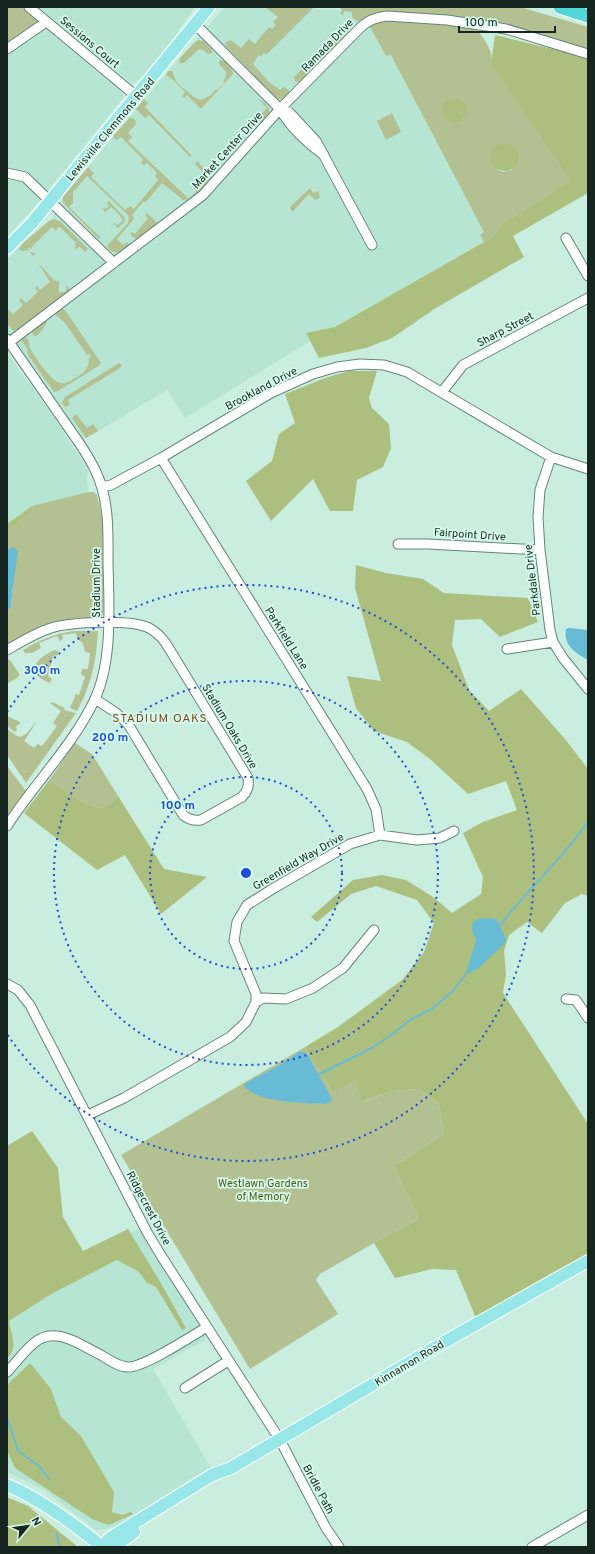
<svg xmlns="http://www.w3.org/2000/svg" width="595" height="1554" viewBox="0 0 595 1554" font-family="Overpass,sans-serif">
<rect width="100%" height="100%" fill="#c9eee0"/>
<path fill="#b7e5d4" d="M36,7H195L176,35L140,79L133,83H130Z
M225,7H282L355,11L375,24L491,238L309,342L185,418L167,390L83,440L7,330V259L23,243L51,221L64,195L166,74Z
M45,28H48L123,92L124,97L37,204L7,237V53Z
M7,353L51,413L88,469L87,479L88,492L32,506L7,524Z
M140,1228L207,1339L153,1369L212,1470L161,1499L118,1525L105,1529L96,1530L44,1490L7,1472V1317L75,1258Z"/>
<path fill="#b3c192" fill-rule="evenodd" d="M7,7H23L38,20V23L7,46Z
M265,7H314L266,55L264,53L261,56L259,55L253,64L269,82L280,90L284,87L289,91L290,95L283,100L277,99L274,96L225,45L226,42L231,40L241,48L249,39L255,44L269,27L272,29L276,25L273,22L278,17Z
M339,7H520L588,27V49L524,29L465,18L434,15L360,23L352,17V12L344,11L343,16L340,13L342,10Z
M396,19L474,27C483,36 493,50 492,63L572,181L503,223L491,238L484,242L480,235L484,232L391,55L386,56L370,27V24L377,21ZM451,98H455L464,115L458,121L448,100ZM504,143L513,145L512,170L503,172L498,170Z
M346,28L350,32L322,62L316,55L342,29Z
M199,40L204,41L212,50V53L208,54L203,50L199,49L184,63H180L179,59L194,43Z
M313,58L320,63L301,83L295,81L294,78V77Z
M222,60C227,62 233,69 233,74L201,109L187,95L184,98L182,96L185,92L173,80L166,75L168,71H172L177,83L194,97L201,100L211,95L216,89L217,90L224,83L223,81L226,77V72L219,64V61Z
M144,99L148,103L145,107L192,156L190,157L149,115L145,118L136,109Z
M259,99C271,107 272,111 263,121L257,119L267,108L259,100Z
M392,113L401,132L386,140L377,121Z
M130,117L135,120L136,124L128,133L132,137L128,141L189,199L208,178L195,164L197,161L212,177C207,184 191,201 183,200L162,183L146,202H143L132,215L134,218L133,220L117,239L123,245L127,242L130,245C121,252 114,257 107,246L128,223L129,218L128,215L87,176L73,192V203L69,207L101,238L99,239L66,206L63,202V197L88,167L94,173L91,177L125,210L130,206L134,209L158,180L155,176L157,173L153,168L150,171L152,168L147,163L144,165L141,163L143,159L121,137L117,140L114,138L113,136Z
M310,188L313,193L318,191L320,198L315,200L309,194L292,212L290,207Z
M109,201L125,218L124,222L118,228L114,224L110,227L114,223L118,225L123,220L116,211L111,207L105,212L103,209L104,207L106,209L109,206L107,203Z
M147,213L156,221L157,225L139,239L134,238L130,234L132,232L135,234L148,218L145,216Z
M54,219L61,222L88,249L85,252L80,247H78L76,250L75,248L76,243L60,227H58L56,231L52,227L32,247L31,250L29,247L28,248L30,252L36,253L33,256L28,250L22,251L19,249L23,243L49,221Z
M38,263L54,280L59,282V292H66L67,285L70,290L61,296L63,298L22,327L14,331L7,324V308L13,314L23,305L19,300L21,298L26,303L38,292L35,288L37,286L40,290L50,282Z
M61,308L65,310L101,363L100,365L58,391L54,392L28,355L27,348L21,340L25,337L28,339C29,342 29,345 30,348C34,356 51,381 60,383C67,384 74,379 80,375C87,370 89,366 89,358L91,356L90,354L87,355L65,323L55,314Z
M48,319L42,331L36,336H34L32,332L33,330Z
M119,363L122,365L120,368L68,400L70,405L65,407L62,403L65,397Z
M76,414L87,428L93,424L98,431L86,438L72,418Z
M88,492H94L97,495L104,526L103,613L101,618V615H100L99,618C62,617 39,627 7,645V611L11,607L13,585L10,548L7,549V531L33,511L32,506Z
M73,631H98C96,661 92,684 77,711L70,708L76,694L79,695L85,677L81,674L82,669H88L90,653L85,652L83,644L77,638L76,633L62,635L63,639L60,641L57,636L39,643L41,648L32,653H25L23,650C39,640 55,634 73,631Z
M55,650L58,651V655L53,656L48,676L52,679L50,683C24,673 35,658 55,650Z
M8,659L10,660L20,675L18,677L7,684V660Z
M52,702L65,708L64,710L76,713L26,783L7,755V729L17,736L21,737L27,733L35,723H36L24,741L34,748L38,744L42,746L57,726L53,723L61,711L50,703Z
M7,716L20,722V724L16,726L17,730L15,732L7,726Z
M75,743L92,754L118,796C113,800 109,805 103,807C90,811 60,787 50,779Z
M7,766L26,791L7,820Z
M305,1047L334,1091L355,1080L364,1101L392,1091L419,1089L439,1104L444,1134L394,1166L419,1219L374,1243L320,1274L316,1280L338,1314L250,1369L121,1155Z"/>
<path fill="#adbf7e" d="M495,35L578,55L588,59V193L513,236L524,257L436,308L392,338L366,348L319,358L306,333L335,327L484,242L491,238L503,223L571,181L491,63Z
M442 110a12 12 0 1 1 24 0a12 12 0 1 1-24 0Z
M491 157a14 14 0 1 1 28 0a14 14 0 1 1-28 0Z
M349,371H377L369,398L372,408L389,424L391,448L383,467L357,480L353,511H330L313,479L271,521L246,481L272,461L279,434L295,423L285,394L325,378Z
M32,506L33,511L7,531V524Z
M356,565L386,573L423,579L444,593L528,598L538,622L500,637L481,619L455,620L452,645L469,690L489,711L521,689L565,739L588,769V896L582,894L565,903L542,933L527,922L509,935L504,951L506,974L503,993L588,1124V1255L476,1318L456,1270L432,1269L395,1278L374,1243L419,1219L394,1166L444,1134L439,1104L419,1089L392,1091L363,1101L355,1080L334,1092L305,1047L338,1027L402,980L424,952L434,923L417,900L376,886L351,894L317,922L311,917L353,880L382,875L406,880L433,897L452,913L481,894L483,877L463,833L483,822L517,810L506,781L468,794L430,759L407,742L374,731L356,708L347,676L381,681L355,588Z
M50,779C60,787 90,811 103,807C109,805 113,800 118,796L164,869L207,877L161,914L125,855L97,870L24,813Z
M32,1131L58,1168L63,1217L83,1251L128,1229L159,1280L186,1328L182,1330L156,1287L147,1283L139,1272L117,1260L53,1293L9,1321C11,1333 19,1349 7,1358V1146Z
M30,1363L51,1389L61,1417L81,1436L114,1492L112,1512L122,1515L131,1512L133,1514L109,1525L92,1519L15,1468L7,1451V1389L9,1383Z
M7,1497L28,1506L78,1547H7Z"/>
<path fill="#68bbd4" d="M14,547L18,552L13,585L11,607L7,611V549Z
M569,628L588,630V660C575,653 563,645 566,629Z
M482,918L497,919L506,939L505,943L479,968L469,973L467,969L476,941L472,930L473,922Z
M299,1052H304L308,1055L332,1099L330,1102L325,1104C306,1103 254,1103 244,1085L246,1083L280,1065Z"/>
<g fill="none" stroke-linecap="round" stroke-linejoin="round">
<path stroke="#68bbd4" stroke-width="2" d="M499,927C526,890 562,860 588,822
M317,1075L370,1049L390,1036L410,1020L433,1008L453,991L469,970
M7,1418L18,1451L39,1466L49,1479
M57,1533L59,1547"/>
<defs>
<path id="minor" d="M29,7L136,96
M195,24L280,109C290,127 308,144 324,155
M7,49L46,22
M280,109L290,113L316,141L372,245
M7,173L25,177L114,263
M566,238L588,276
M7,339L82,447C90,460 98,473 102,488C109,512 108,538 108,563C109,606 113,662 94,701C73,745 34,784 7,826
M7,344L203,195L280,109L360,28C368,20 376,17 387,16L447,20L506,29L588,54
M442,392L463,365L588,298
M551,457L540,490L538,517L540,550L550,630L553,642L563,658L588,689
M161,458L367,789L376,809L380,835
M102,487L111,485L161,458L271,393L313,374L337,367L360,364L384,365L407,372L551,457L588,469
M398,544H428L540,550
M507,649L553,642
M7,650C21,642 35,633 51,628C71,622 131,619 149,628C159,633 165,641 170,650L248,778C249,786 248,791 242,797L201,820C194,821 189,820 183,815L128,724L115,712L95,699
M7,984L18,990L30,1005L148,1234L162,1257L280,1440L326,1528L339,1547
M566,999L576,1000L588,1018
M256,1002L263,998L286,999L313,988L343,968L374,930
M88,1115L124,1098L230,1037L246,1022L256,1002V994L234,941L237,922L247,905L274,888L350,844L380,835L417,840L440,838L454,831
M7,1372C16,1363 24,1351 34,1343C55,1325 80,1345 101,1355C109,1360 119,1367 128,1367C143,1368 192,1336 207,1327
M185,1388L228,1361
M532,1547L588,1515"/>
<path id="major" d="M7,248L32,223L50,201L209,7
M7,1485C42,1500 73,1523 102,1547
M102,1547L110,1538L212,1475L231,1468L453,1337L588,1261
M114,1547L134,1532"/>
<path id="highway" d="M560,7L588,16"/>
</defs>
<use href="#minor" stroke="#648679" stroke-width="11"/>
<use href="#major" stroke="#fff" stroke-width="14"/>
<use href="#highway" stroke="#fff" stroke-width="15"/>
<use href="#minor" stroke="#fff" stroke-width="9"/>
<use href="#major" stroke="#97e7e8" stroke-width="12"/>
<use href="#highway" stroke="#52d7d8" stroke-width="13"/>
</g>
<g fill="none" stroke="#1d4ed8" stroke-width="2" stroke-dasharray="2 4">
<circle cx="246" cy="873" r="96"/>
<circle cx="246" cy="873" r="192"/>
<path d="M7 712A288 288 0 1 1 7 1034"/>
</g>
<g text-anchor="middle" stroke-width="3.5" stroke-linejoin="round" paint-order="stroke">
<g font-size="11" fill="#172520" stroke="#d6fbed">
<text transform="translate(90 42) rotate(40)" y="4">Sessions Court</text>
<text transform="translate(327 45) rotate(-46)" y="4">Ramada Drive</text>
<text transform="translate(110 129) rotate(-50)" y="4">Lewisville Clemmons Road</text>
<text transform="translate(227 150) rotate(-48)" y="4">Market Center Drive</text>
<text transform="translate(505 329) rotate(-28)" y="4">Sharp Street</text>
<text transform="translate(261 388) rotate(-28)" y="4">Brookland Drive</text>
<text transform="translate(470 534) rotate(4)" y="4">Fairpoint Drive</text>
<text transform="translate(532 580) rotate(-97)" y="4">Parkdale Drive</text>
<text transform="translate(96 583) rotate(-90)" y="4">Stadium Drive</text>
<text transform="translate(287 638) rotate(58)" y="4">Parkfield Lane</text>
<text transform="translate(230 726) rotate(59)" y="4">Stadium Oaks Drive</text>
<text transform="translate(298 861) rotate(-30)" y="4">Greenfield Way Drive</text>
<text transform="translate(149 1208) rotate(62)" y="4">Ridgecrest Drive</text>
<text transform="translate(409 1363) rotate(-31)" y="4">Kinnamon Road</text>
<text transform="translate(319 1489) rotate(62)" y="4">Bridle Path</text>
</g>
<g font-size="11" fill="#4d5d17" stroke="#d6fbed">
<text x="263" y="1187">Westlawn Gardens<tspan x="263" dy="13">of Memory</tspan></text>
</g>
<g font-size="12" letter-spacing="1" fill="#834320" stroke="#d6fbed">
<text x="160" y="722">STADIUM OAKS</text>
</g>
</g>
<circle cx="246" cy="873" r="6" fill="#1d4ed8" stroke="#d6fbed" stroke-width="2"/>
<g font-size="12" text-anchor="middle" font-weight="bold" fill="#1d4ed8" stroke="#d6fbed" stroke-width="3.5" stroke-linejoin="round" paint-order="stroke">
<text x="42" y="674">300 m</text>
<text x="110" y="741">200 m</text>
<text x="178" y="809">100 m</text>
</g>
<rect width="595" height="1554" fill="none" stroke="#172520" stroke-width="16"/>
<g transform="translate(28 1526) rotate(61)" stroke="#d6fbed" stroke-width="3" paint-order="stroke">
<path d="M0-3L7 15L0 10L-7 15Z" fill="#172520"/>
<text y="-6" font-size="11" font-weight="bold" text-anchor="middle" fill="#172520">N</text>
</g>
<path d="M459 26v6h96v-6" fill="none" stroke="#172520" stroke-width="2"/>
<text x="465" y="26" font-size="12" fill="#172520" stroke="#d6fbed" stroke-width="3" paint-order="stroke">100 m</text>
</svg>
